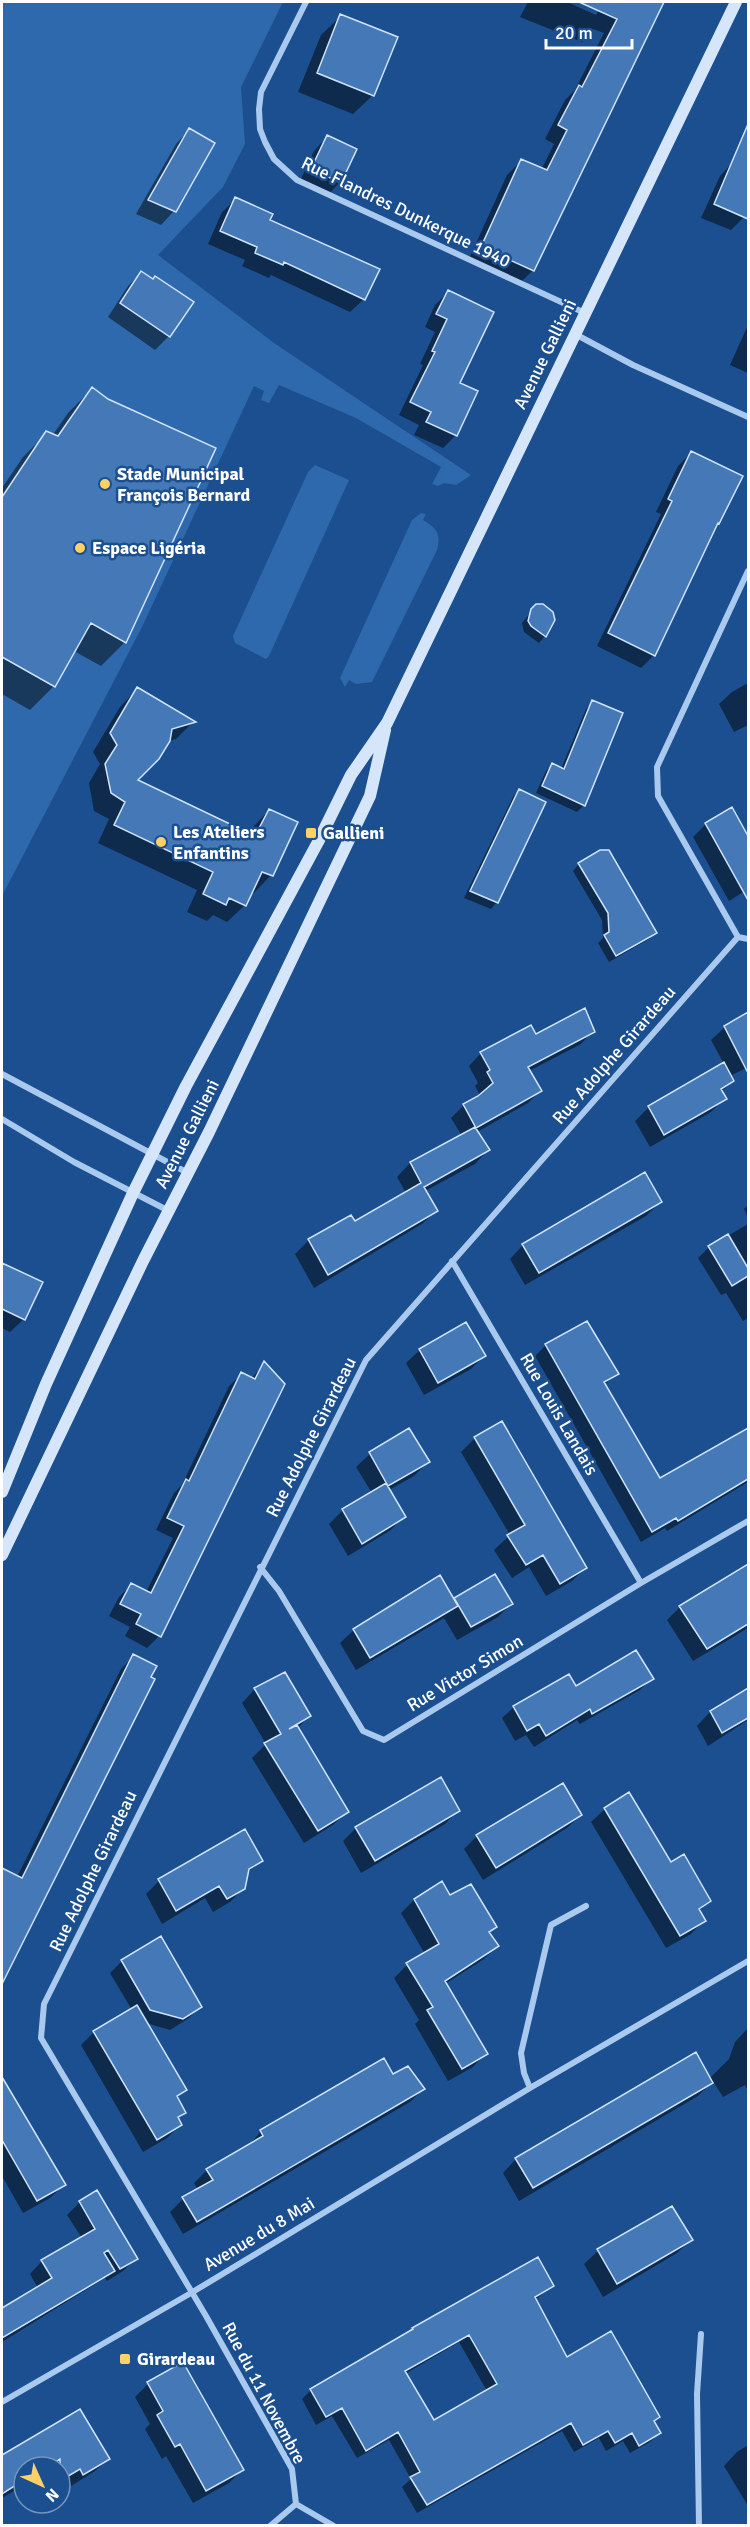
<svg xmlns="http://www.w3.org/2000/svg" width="750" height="2527" viewBox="0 0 750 2527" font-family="Signika,sans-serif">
<rect width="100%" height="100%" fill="#1b4f8f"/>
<path fill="#2e69ad" d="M2,2H283L241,87L245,144L223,187L158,255L274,343L471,475L456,485L444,483L438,486L432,484L441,467L356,418L279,385L269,403L261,400L264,391L254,386L143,625L2,896Z
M315,465L349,480L269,656L266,659L235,643L233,636L308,472Z
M421,513L426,514L423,520C437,528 441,534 437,550L372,682L356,684L349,680L345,687L340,678L412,520Z"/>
<path fill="#0007" fill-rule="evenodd" d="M528,2H567L596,15L603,2H664L533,270L519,284L468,261L507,175L521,161L541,170L554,144L545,139L565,100L575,90L604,33L593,29L582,42L520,17Z
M341,16L373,95L353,114L298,92L321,35Z
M189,130L174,211L161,225L136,214L176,144Z
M327,137L340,182L327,196L299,183L314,151Z
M733,162L748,169V207L744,217L731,230L701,218L720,176Z
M236,199L268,221L364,299L350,312L271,275L269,278L242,266L245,260L208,244L222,212Z
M141,273L192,302L168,337L155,350L108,317L128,286Z
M448,292L458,383L476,392L455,436L443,448L414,435L419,425L399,415L423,365L420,364L435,332L425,327L435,305Z
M748,325V373L730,365Z
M92,389L125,642L101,666L74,651L54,686L30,710L2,694V488L23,457L47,433L52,436L68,413Z
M691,453L654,655L641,668L597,646L661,514L656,512L678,466Z
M543,605L549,608L553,620L545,636L539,643L524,632L522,623L536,606Z
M748,683V725L734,732L719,704L732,692Z
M137,689L193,722L176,739L168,741L136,781L248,834L252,828L269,810L296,823L271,875L254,893L251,892L245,905L227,922L213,915L207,921L187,912L197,890L98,843L109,819L94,811L89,783L100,764L93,752L120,707Z
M592,702L584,805L577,812L536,793L546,771L552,765L561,769L586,709Z
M519,790L497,902L491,909L464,898L513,797Z
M732,809L748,839V889L729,901L693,837L706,824Z
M579,864L655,933L649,939L609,962L598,943L603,938L602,920L573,871Z
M748,1014V1067L730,1076L733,1081L721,1092L725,1098L711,1112L650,1147L635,1121L649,1107L724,1064L711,1040L725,1027Z
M593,1031L581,1044L529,1071L540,1091L528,1103L477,1132L488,1150L475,1164L425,1191L436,1211L422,1224L314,1288L295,1254L308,1241L351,1217L354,1223L406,1193L397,1177L410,1163L462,1136L451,1118L464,1105L480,1095L475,1086L478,1083L469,1066L481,1053L535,1036Z
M660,1202L646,1216L525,1285L510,1259L523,1245Z
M748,1205V1218L744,1209Z
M748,1224V1318L743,1321L726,1293L721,1295L698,1258L709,1247Z
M6,1267L24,1319L10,1332L2,1328V1272Z
M546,1345L617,1373L604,1385L660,1481L748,1429V1482L667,1531L665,1528L641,1542L535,1356Z
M420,1350L484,1356L471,1369L424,1395L406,1363Z
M264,1364L159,1636L147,1648L125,1636L130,1627L109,1616L119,1597L131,1585L146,1592L173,1538L156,1530L174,1493L182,1485L229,1386L242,1374L251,1379Z
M501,1423L585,1568L572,1581L546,1596L529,1567L512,1578L494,1550L510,1535L461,1452L475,1438Z
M408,1430L428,1462L414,1476L389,1490L404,1516L391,1530L348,1556L329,1524L343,1510L372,1493L356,1467L370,1454Z
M748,1565V1628L693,1661L667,1620L680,1607Z
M495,1576L511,1604L498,1617L457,1640L444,1618L356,1670L340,1643L354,1630L454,1601Z
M134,1656L13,1957L2,1969V1876L6,1872L17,1877L121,1669Z
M652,1678L640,1690L580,1724L577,1720L534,1747L526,1735L515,1741L502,1718L514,1707L575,1688Z
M255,1689L309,1716L297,1729L347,1812L333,1825L304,1843L252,1758L266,1744L242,1703Z
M746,1692L748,1697V1720L708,1746L697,1726L710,1712Z
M605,1809L710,1900L699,1911L704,1920L691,1934L666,1948L591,1822Z
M458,1810L445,1824L361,1873L343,1841L356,1828Z
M581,1815L567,1828L483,1880L464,1849L477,1836Z
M261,1860L246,1874L244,1888L230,1902L213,1912L205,1898L162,1924L146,1894L159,1881Z
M449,1897L495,1927L489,1933L497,1946L484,1959L445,1984L486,2053L473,2067L448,2081L415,2024L419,2020L394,1978L407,1965L425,1954L401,1913L414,1900Z
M160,1938L200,2006L189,2018L170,2030L146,2023L185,2090L176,2099L184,2113L177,2119L180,2125L167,2138L143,2152L81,2045L94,2032L132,2010L110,1973L122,1961Z
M748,2028V2091L745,2085L723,2097L713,2081L698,2096L519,2201L503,2173L516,2159L709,2079L729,2059L735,2042Z
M393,2076L423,2089L410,2102L183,2234L170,2212L183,2199L198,2190L194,2183L207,2170L249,2146L261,2131Z
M2,2080L64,2185L50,2198L23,2213L2,2176Z
M80,2202L136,2258L123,2271L107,2281L105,2278L2,2342V2310L38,2288L30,2274L42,2261L82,2238L67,2215Z
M691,2240L677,2253L603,2297L584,2264L598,2251Z
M537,2259L552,2286L535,2300L567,2359L658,2417L653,2422L659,2433L650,2442L630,2453L623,2441L606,2451L599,2438L574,2452L562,2431L417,2513L402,2487L411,2479L389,2440L357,2458L332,2416L316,2425L302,2399L311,2390L413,2329ZM459,2342L487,2391L433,2422L405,2374Z
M182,2364L242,2470L229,2483L193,2503L166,2456L162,2459L145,2429L150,2424L135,2397L148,2384Z
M80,2411L108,2459L95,2471L71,2486L67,2480L60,2485V2467H24V2485L2,2498V2457Z
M748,2445V2506L724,2466L737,2452Z"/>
<path fill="#4478b7" stroke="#cfe3fa" stroke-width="1.5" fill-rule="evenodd" d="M579,2H664L534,271L481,247L521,159L547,170L567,130L558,125L579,85L582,87L617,19Z
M340,14L398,37L374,96L317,73Z
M748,124V219L714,204Z
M189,128L215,143L176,212L148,200Z
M327,135L357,149L341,183L311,169Z
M235,197L273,214L270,220L380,269L365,300L284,262L283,265L255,253L257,247L220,231Z
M141,271L153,279L155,276L194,302L170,337L120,303Z
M448,290L494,312L460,383L478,391L457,436L426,422L431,412L410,402L435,352L432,351L447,319L436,314Z
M92,387L108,399L216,448L126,643L91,623L55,687L2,657V497L46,431L58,436Z
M691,451L743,476L719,524L718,523L655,656L608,633L672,501L668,499Z
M536,604H543L553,612L555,620L546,637L531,626L528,621L531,609Z
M137,687L196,722L172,729L170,741L159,759L138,780L255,836L269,809L298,822L273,876L262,872L246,906L229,898L226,905L203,894L213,872L114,825L125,802L111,793L105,764L117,745L110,733Z
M592,700L623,713L585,806L542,786L552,763L564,769Z
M519,789L546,802L498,903L470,891Z
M732,807L748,836V900L705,823Z
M600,850H609L657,933L616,956L604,935L609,932L608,913L578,863Z
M585,1008L595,1032L528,1067L542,1091L476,1128L463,1104L478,1096L493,1083L487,1072L490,1070L480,1052L531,1025L536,1034Z
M748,1012V1073L724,1026Z
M724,1062L734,1081L721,1089L727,1099L664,1135L648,1106Z
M475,1127L490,1150L424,1187L438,1211L328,1275L308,1239L351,1215L355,1221L421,1183L410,1162Z
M645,1172L662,1202L539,1273L522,1244Z
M728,1234L748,1268V1276L732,1286L708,1246Z
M2,1263L43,1282L25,1320L2,1309Z
M587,1321L619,1374L604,1382L660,1478L748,1428V1479L678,1521L676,1518L652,1532L545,1344Z
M466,1322L486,1356L438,1383L419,1349Z
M264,1361L285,1384L161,1637L136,1624L141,1614L120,1604L131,1583L151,1593L184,1526L167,1518L186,1479L189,1481L241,1372L255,1379Z
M502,1421L587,1568L560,1584L543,1555L526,1565L507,1535L525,1525L474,1437Z
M409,1428L430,1462L388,1486L369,1452Z
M386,1483L406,1517L362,1544L342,1509Z
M748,1564V1624L707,1649L679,1606Z
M495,1574L513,1604L471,1627L454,1598Z
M440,1575L458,1606L370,1658L353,1629Z
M636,1650L654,1679L592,1714L590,1709L546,1736L539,1724L527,1731L513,1706L569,1674L576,1686Z
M133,1654L157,1666L151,1677L155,1679L2,1984V1868L22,1878Z
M285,1672L311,1716L289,1729L297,1725L349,1812L318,1831L264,1743L281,1734L254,1688Z
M748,1688V1718L722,1733L710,1711Z
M441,1777L460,1811L375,1861L355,1827Z
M563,1783L582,1815L496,1868L476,1835Z
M629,1792L671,1862L684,1854L711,1901L699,1909L706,1921L680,1936L604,1808Z
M245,1829L263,1861L249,1869L245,1889L227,1899L219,1886L176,1911L158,1879Z
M442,1881L450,1895L471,1884L497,1927L489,1932L499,1946L445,1981L488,2054L462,2069L427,2010L433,2007L406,1963L439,1944L414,1899Z
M161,1936L202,2007L183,2019L150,2010L121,1960Z
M137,2005L187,2090L177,2096L186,2113L178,2117L182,2125L157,2140L93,2031Z
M696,2052L713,2083L533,2188L515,2158Z
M384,2058L393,2074L408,2066L425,2089L197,2222L182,2197L213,2180L206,2169L263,2136L260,2130Z
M2,2077L66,2185L37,2201L2,2140Z
M97,2190L138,2259L120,2269L108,2250L104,2253L115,2271L2,2338V2308L52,2278L41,2260L95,2229L79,2201Z
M672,2206L693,2240L617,2284L597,2249Z
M538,2257L554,2286L535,2297L567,2357L611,2331L660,2417L654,2421L661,2433L639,2446L632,2433L615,2443L608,2431L583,2445L571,2423L427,2505L410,2477L420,2472L398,2432L366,2451L342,2408L326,2417L310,2389L413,2329L412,2328ZM469,2335L497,2384L434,2420L405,2371Z
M183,2362L244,2470L206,2491L180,2444L175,2447L157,2415L163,2411L147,2382Z
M80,2409L110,2459L83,2475L80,2469L60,2481V2459L47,2467H24V2480L2,2494V2455Z"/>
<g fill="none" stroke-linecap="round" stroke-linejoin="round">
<path stroke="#a9c9ee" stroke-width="6" d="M306,2L261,92L259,109L260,129L265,142L274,159L297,180L585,313
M575,334L633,365L748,417
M738,937L748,939
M2,1074L188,1173
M2,1119L74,1162L169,1211
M452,1261L641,1583
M260,1567L279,1591L363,1731L384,1740L641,1583L748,1521
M530,2088L524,2073L521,2053L551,1925L586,1906
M2,2402L191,2293L530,2088L748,1961
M270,2526L296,2504
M334,2526L296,2504L292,2469L206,2316L41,2038L44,2004L366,1360L738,937L658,796L657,767L748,571
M699,2526L697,2394L701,2334"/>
<path stroke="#d6e6fa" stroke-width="12" d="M2,1492L46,1384L133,1193L186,1086L318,842L351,775L387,723L736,2
M2,1555L143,1261L209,1132L370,796L385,730"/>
</g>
<g fill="#ffd166" stroke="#1b4f8f" stroke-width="2">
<circle cx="105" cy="484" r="6"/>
<circle cx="80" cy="548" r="6"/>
<rect x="305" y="827" width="12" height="12" rx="3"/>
<circle cx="161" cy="842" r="6"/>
<rect x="119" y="2353" width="12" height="12" rx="3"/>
</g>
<g text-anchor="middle" stroke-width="5" stroke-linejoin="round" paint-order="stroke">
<g font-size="18" fill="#fff" stroke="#1b4f8f">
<text transform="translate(406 212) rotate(26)" y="6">Rue Flandres Dunkerque 1940</text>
<text transform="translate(545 354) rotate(-64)" y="6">Avenue Gallieni</text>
<text transform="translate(614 1055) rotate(-49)" y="6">Rue Adolphe Girardeau</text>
<text transform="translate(187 1134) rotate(-63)" y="6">Avenue Gallieni</text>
<text transform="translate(559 1414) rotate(60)" y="6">Rue Louis Landais</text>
<text transform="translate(311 1437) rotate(-63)" y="6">Rue Adolphe Girardeau</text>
<text transform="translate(465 1673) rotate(-31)" y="6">Rue Victor Simon</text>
<text transform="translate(93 1871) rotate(-64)" y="6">Rue Adolphe Girardeau</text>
<text transform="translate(259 2234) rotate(-31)" y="6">Avenue du 8 Mai</text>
<text transform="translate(264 2393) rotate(62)" y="6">Rue du 11 Novembre</text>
</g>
<g font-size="18" font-weight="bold" fill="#fff" stroke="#1b4f8f" text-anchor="start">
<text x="117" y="480">Stade Municipal<tspan x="117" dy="21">François Bernard</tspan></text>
<text x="92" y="554">Espace Ligéria</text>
<text x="173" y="838">Les Ateliers<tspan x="173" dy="21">Enfantins</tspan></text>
<text x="323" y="839">Gallieni</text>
<text x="137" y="2365">Girardeau</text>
</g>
</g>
<rect width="750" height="2527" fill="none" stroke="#ffffff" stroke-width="6"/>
<g transform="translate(42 2485) rotate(135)"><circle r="28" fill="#1b4f8f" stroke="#7695bc" stroke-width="1.5"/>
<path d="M0-4.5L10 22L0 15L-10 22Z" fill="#ffd166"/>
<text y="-9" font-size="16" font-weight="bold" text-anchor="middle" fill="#ffffff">N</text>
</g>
<path d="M546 39v9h86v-9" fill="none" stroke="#ffffff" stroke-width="3"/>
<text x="555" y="39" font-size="18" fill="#ffffff" stroke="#1b4f8f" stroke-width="4.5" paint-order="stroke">20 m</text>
</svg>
